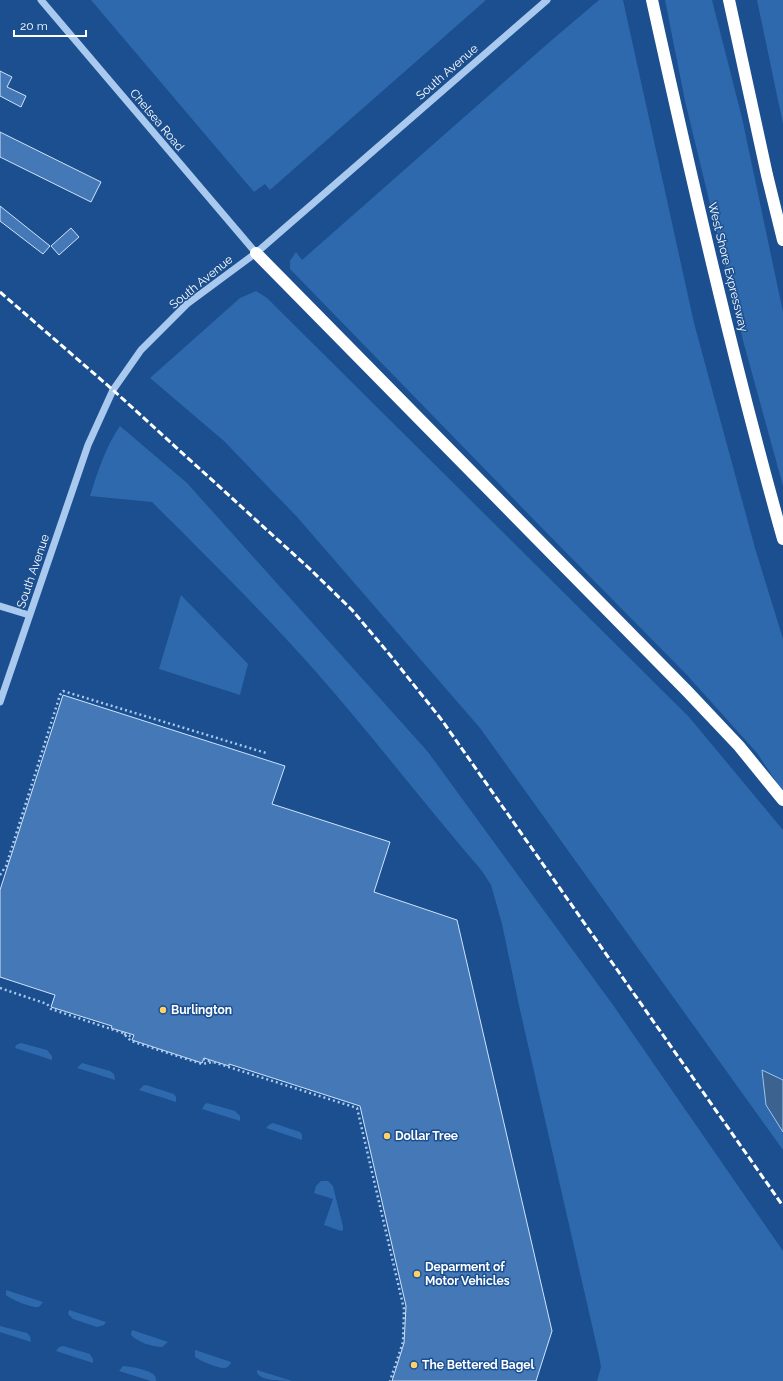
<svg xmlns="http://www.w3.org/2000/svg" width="783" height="1381" viewBox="0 0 783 1381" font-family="Raleway,sans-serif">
<rect width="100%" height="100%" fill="#1b4f8f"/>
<path fill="#2e69ad" d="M91,0H486L270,190L265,184L254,192Z
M599,0H623L694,323L755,548L783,639V792L757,753L687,675L543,529L290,269V261L296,252L302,260L553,39Z
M665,0H712L742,118L783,312V486L744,344L685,101Z
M757,0H783V124Z
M256,291L267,298L689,717L783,830V1150L480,728L298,518L224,441L150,378L240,298Z
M120,426L187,483L428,752L613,1005L783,1251V1381H597L601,1367L599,1356L520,1010L502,924L491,885L482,871C426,806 374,738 317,673C265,614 208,558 152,502L90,496C98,471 105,448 120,426Z
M181,595L248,664L240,695L159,669Z
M21,1043L47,1050L52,1056V1060L15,1048L16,1045Z
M82,1063L110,1071L114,1074L115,1080L77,1068Z
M146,1085L174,1094L176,1097V1102L139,1090L143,1086Z
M207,1103L235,1111L240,1116V1121L202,1109L205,1104Z
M273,1123L300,1132L302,1135V1140L266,1128L269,1125Z
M321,1181H328L333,1186L343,1227V1230L341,1231L324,1225L333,1199L314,1193L316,1186Z
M6,1290L43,1302C41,1305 40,1306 38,1307C32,1308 10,1299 6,1295Z
M69,1310L106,1322L104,1325L97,1327L73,1319L68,1314Z
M0,1326L27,1333L30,1336L31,1342L0,1332Z
M132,1330L168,1342L162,1347C153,1347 137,1342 131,1335Z
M63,1346L90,1354L93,1359V1363L56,1351L59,1347Z
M195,1350L231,1362V1363C229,1366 227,1368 223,1368C216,1367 200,1361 195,1357Z
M123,1366C128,1366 150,1370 154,1375C156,1377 156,1379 156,1381H151L119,1371Z
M257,1370L292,1381C283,1381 255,1381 257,1370Z"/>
<path fill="#3c6290" stroke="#9cc4f0" d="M762,1070L783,1080V1132L766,1105Z"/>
<path fill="#4478b7" stroke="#cfe3fa" d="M0,71L12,77L7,87L26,96L21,107L0,96Z
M0,132L101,182L91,202L0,157Z
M0,206L50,246L43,254L0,221Z
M71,228L79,237L59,255L51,246Z
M63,695L285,766L272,804L390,842L374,892L457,920L552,1331L536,1381H392L404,1343L406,1306L360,1106L229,1064V1066L204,1058L202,1063L132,1040L134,1035L111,1028L112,1026L51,1007L55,995L0,977V890Z"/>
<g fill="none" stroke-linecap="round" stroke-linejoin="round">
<path stroke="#a9c9ee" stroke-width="2.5" stroke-dasharray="2 3" stroke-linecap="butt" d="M0,875L6,866L60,695L63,691L266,753
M0,988L47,1004L51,1009L123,1033L131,1041L202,1064L213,1062L357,1108L404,1309L403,1342L390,1381
M124,1034L133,1037
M203,1059L213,1062"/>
<path stroke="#a9c9ee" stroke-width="7" d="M41,0L256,253
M0,606L29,615
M0,702L88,445L113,390L141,350L187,304L256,253L547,0"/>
<path stroke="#fff" stroke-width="12" d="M652,0C692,181 733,361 783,539
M729,0L767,175L783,240
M256,253L687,691L739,746L783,800"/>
<path stroke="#fff" stroke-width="3" stroke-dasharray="7 3" stroke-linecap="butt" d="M0,292L113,390L311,570L352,610L390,655L441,719L783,1206"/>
</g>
<g fill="#ffd166" stroke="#1b4f8f" stroke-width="1.5">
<circle cx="163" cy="1010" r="4"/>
<circle cx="387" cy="1136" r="4"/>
<circle cx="417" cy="1274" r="4"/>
<circle cx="414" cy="1365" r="4"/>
</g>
<g text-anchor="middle" stroke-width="3" stroke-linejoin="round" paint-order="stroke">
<g font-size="12" fill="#fff" stroke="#1b4f8f">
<text transform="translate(447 72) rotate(-41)" y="4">South Avenue</text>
<text transform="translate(157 120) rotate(50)" y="4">Chelsea Road</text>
<text transform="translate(728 267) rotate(76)" y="4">West Shore Expressway</text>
<text transform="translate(201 282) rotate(-39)" y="4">South Avenue</text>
<text transform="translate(33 571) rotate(-71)" y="4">South Avenue</text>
</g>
<g font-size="12" font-weight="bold" fill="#fff" stroke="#1b4f8f" text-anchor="start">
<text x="171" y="1014">Burlington</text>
<text x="395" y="1140">Dollar Tree</text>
<text x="425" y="1271">Deparment of<tspan x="425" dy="14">Motor Vehicles</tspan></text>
<text x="422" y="1369">The Bettered Bagel</text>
</g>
</g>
<path d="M14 30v6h72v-6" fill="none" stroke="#ffffff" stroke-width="2"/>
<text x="20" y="30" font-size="12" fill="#ffffff" stroke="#1b4f8f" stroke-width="3" paint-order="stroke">20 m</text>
</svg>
